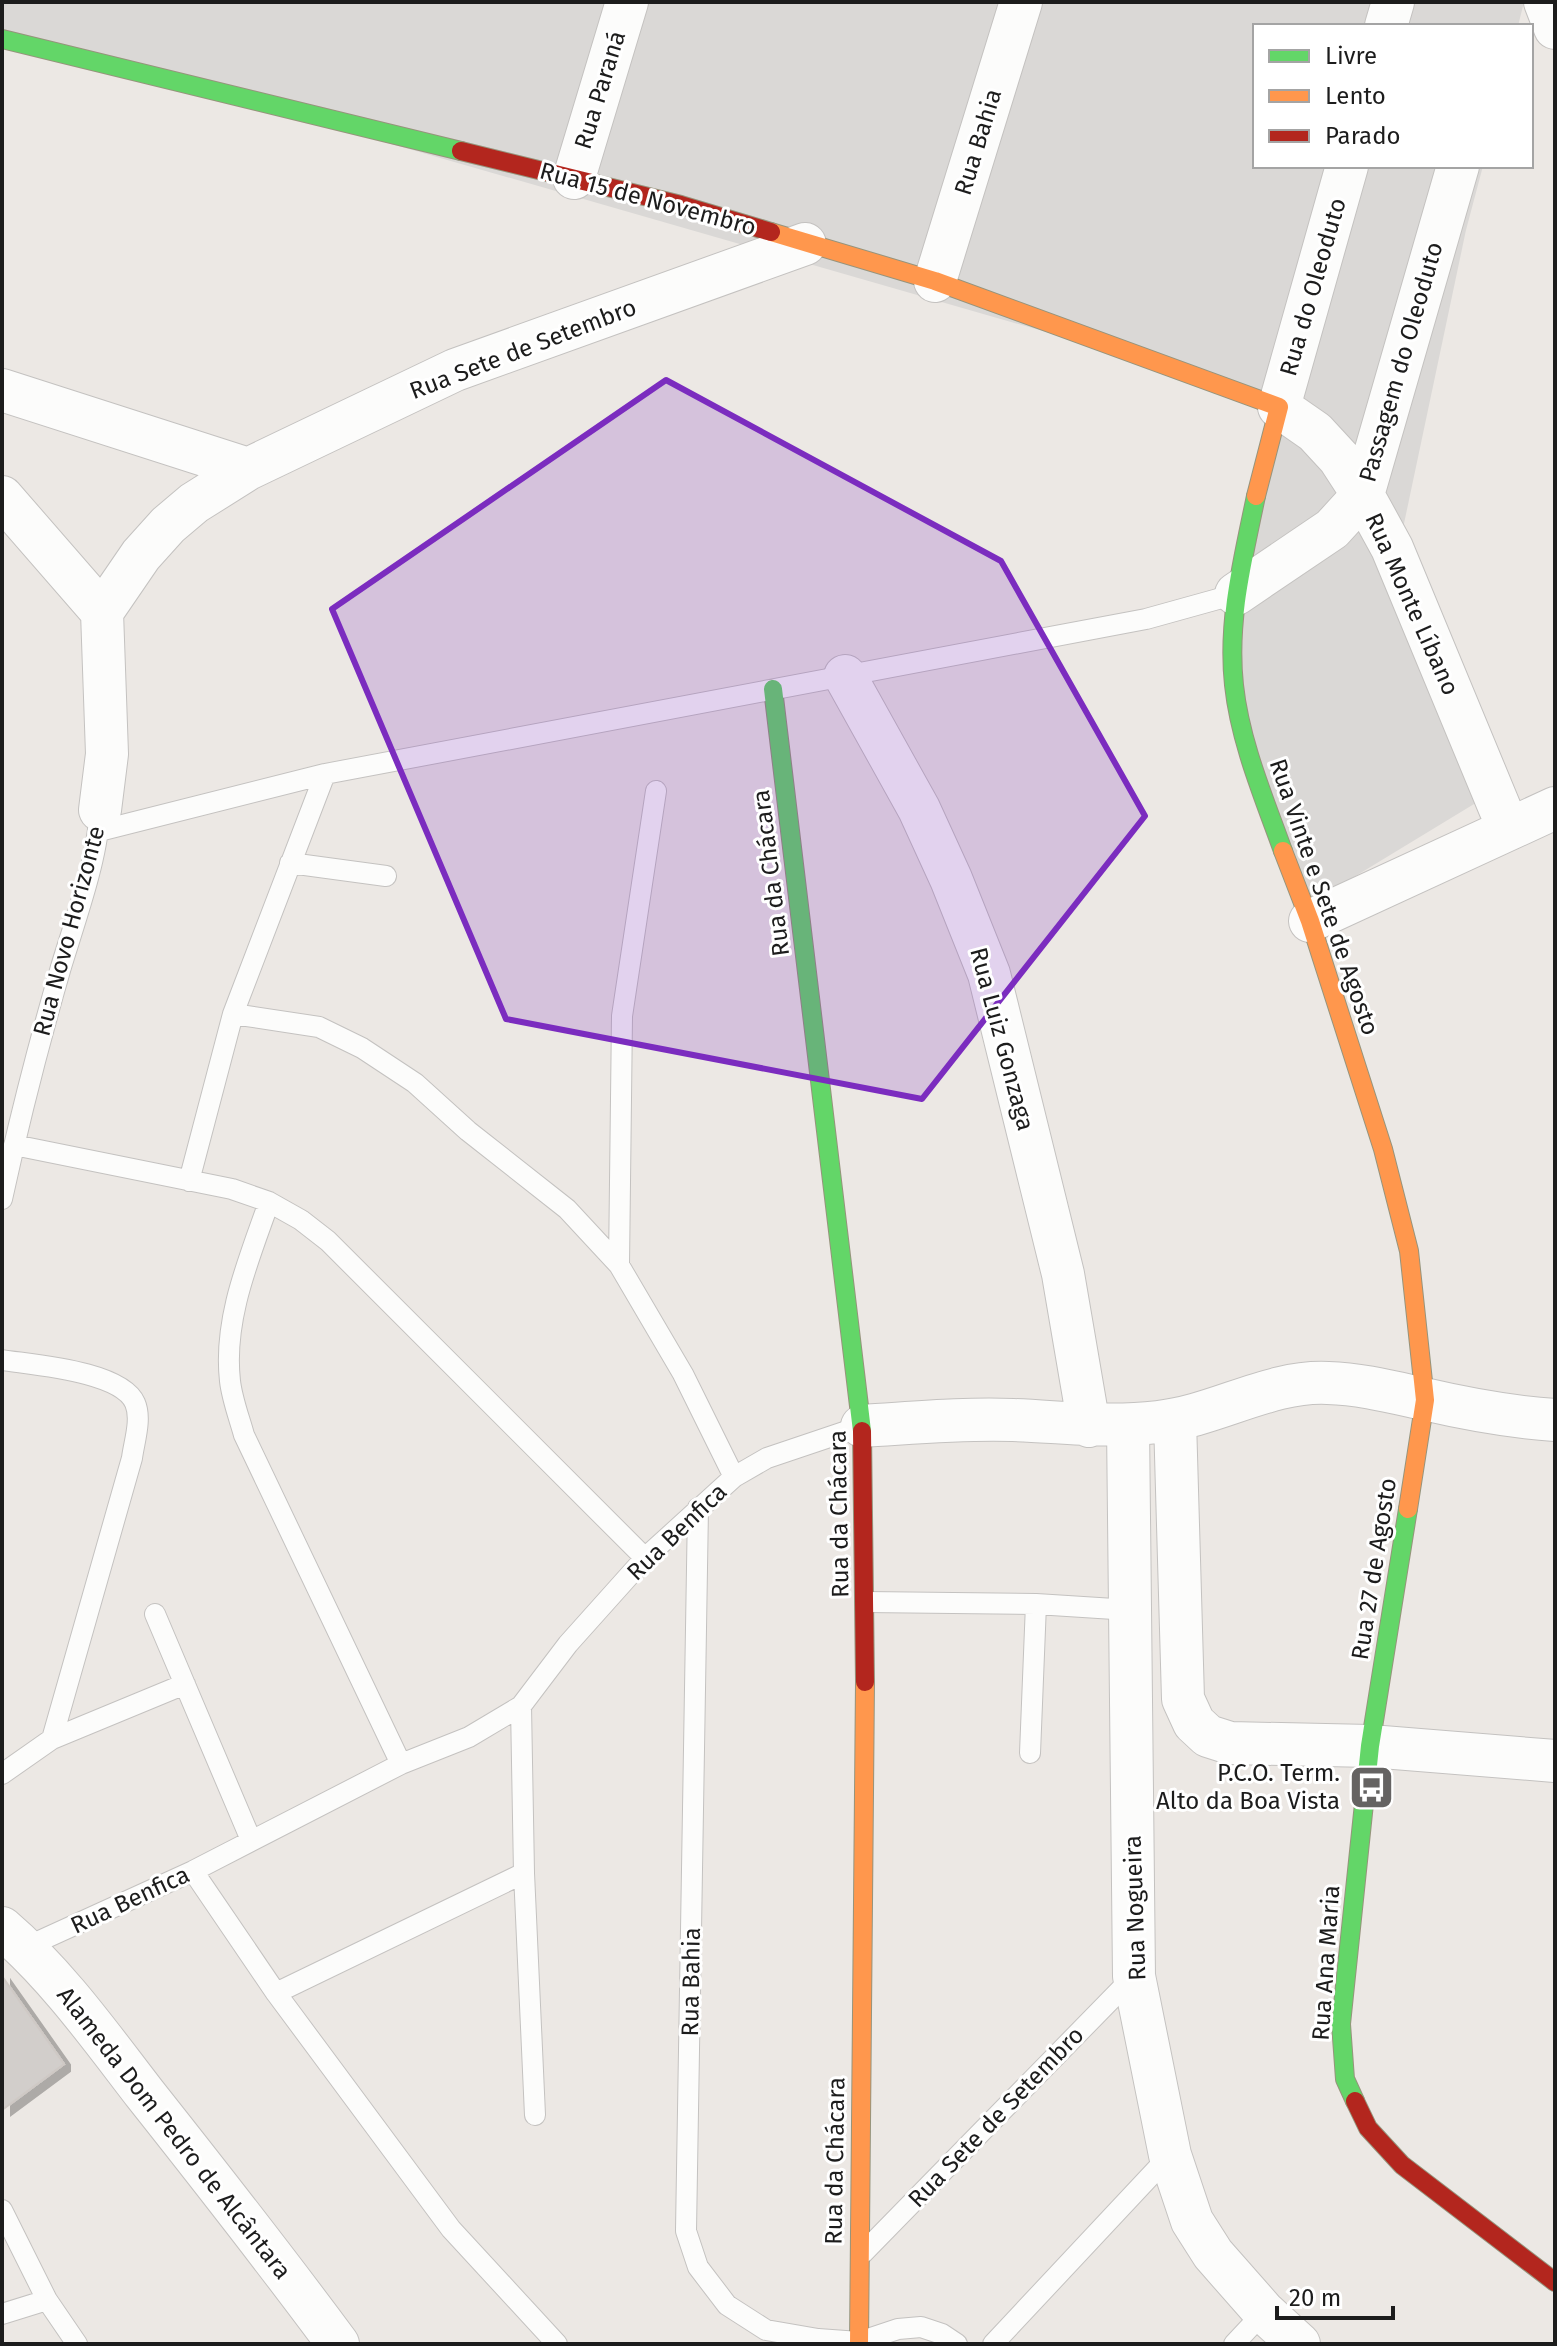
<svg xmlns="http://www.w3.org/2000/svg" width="1557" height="2346" viewBox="0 0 1557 2346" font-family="'Fira Sans',sans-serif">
<defs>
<filter id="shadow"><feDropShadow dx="9" dy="5" stdDeviation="0" flood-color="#0004"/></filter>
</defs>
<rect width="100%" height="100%" fill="#ece8e4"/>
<path fill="#dad8d6" d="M2,2H1524L1518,26H1255V166H1483L1466,230L1398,552L1479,801L1298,911L1235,669L1276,398L2,32Z"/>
<path fill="#d2cecb" stroke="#cfc9c5" stroke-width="2" filter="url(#shadow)" d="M2,1976L64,2064L2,2110Z"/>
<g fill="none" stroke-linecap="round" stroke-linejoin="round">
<defs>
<path id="lane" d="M99,831L325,774L1146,619L1236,594
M290,863L386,876
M233,1014L319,1027L362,1048L415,1083L468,1131L567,1209L619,1265L683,1374L734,1477
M14,1145L232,1189L269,1202L301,1220L328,1241L645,1558
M189,1181L233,1014L325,774
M2,1199C19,1121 39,1043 61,967C74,924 97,860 99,818
M269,1202C249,1259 223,1319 230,1381C232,1399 239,1417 244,1435L401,1764
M619,1265L622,1016L656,791
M2,1360C33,1365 121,1371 135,1403C142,1419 134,1442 132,1458L52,1739L2,1774
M698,1508L686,2231L698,2267L727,2305L766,2330L818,2339L859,2342L898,2329L921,2327L942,2334L957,2344
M866,1602L1036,1604L1130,1610
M155,1614L251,1840
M521,1706L524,1873L535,2115
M52,1739L185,1684
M1030,1753L1036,1604
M193,1871L276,1993L451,2229L557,2344
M24,1948L193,1871L401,1764L469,1737L521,1706L568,1644L645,1558L734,1477L767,1458L862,1426
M276,1993L524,1873
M2,2210L47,2300L77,2344
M863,2253L1134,1976
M2,2314L47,2300
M993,2344L1170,2155
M1234,2344L1264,2312"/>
<path id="street" d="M1545,2L1555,28
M1386,26L1393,2
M1347,166L1279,407L1315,432L1339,458L1363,495L1392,548L1508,828
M574,178L627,2
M935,281L1021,2
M2,390L248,469
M2,497L102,612L107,754L100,810
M1236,594L1332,529L1363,495L1458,166
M102,612L141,555L168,525L194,503L248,469L455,370L805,244
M845,676L919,809L951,879L989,974L1063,1274L1089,1426
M1310,921L1555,808
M1175,1420L1183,1699L1194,1723L1208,1736L1230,1743L1370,1746L1555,1761
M1128,1425L1134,1976L1170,2155L1192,2221L1213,2254L1264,2312L1299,2344
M862,1426C913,1423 963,1418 1013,1420C1064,1422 1107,1428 1158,1422C1216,1416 1270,1380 1328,1383C1361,1384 1392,1392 1424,1399C1467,1409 1511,1417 1555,1420
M2,1928C57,1975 101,2037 145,2094C210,2176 275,2259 338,2344"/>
<path id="fast" d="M2,39L461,151
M1256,496C1243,559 1227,621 1234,685C1240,742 1264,798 1283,851
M773,689L862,1431
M1355,2101L1345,2079L1341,2024L1370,1746L1408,1509"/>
<path id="slow" d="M771,232L935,281L1279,407L1256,496
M1283,851L1310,921L1383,1149L1409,1251L1425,1400L1408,1509
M859,2344L865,1682"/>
<path id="jam" d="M461,151L681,205L771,232
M862,1431L865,1682
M1355,2101L1368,2128L1402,2165L1555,2282"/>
</defs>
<use href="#lane" stroke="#c4c2c0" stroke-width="22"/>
<use href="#street" stroke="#c4c2c0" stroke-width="44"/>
<use href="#fast" stroke="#96947c" stroke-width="20"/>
<use href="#slow" stroke="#96947c" stroke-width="20"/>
<use href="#jam" stroke="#96947c" stroke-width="20"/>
<use href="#lane" stroke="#fcfcfb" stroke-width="20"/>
<use href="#street" stroke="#fcfcfb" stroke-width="42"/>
<use href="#fast" stroke="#63d668" stroke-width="18"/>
<use href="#slow" stroke="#ff974d" stroke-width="18"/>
<use href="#jam" stroke="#b3261e" stroke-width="18"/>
</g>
<path fill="#7b2cbf" fill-opacity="0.2" stroke="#7b2cbf" stroke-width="6" stroke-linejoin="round" d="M666,380L1001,561L1145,816L922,1099L506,1019L332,609Z"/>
<defs>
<symbol id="bus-square" viewBox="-11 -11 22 22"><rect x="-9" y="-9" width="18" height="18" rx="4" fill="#656362" stroke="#fff"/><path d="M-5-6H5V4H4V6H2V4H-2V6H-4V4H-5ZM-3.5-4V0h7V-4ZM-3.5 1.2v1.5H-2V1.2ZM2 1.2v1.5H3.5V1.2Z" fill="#fff"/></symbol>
</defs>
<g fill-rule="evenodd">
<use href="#bus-square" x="1346" y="1762" width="51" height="51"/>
</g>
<g text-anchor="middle" stroke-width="6" stroke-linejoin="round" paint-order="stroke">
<g font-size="24" fill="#1c1c1c" stroke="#fff">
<text transform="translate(600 90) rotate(-73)" y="8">Rua Paraná</text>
<text transform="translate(978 142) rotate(-73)" y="8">Rua Bahia</text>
<text transform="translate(648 199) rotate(15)" y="8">Rua 15 de Novembro</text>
<text transform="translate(1313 287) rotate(-74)" y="8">Rua do Oleoduto</text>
<text transform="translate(523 349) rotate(-21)" y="8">Rua Sete de Setembro</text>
<text transform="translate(1401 362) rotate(-74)" y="8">Passagem do Oleoduto</text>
<text transform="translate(1412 604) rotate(66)" y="8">Rua Monte Líbano</text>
<text transform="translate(771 873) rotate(-97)" y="8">Rua da Chácara</text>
<text transform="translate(1324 897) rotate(71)" y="8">Rua Vinte e Sete de Agosto</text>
<text transform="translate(69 931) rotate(-75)" y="8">Rua Novo Horizonte</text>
<text transform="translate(1002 1039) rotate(75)" y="8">Rua Luiz Gonzaga</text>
<text transform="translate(839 1514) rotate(-91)" y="8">Rua da Chácara</text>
<text transform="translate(677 1532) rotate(-44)" y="8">Rua Benfica</text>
<text transform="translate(1374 1569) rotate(-81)" y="8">Rua 27 de Agosto</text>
<text transform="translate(130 1900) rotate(-25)" y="8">Rua Benfica</text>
<text transform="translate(1135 1908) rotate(-92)" y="8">Rua Nogueira</text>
<text transform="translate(1326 1963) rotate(-86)" y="8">Rua Ana Maria</text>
<text transform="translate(691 1982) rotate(-89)" y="8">Rua Bahia</text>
<text transform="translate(996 2117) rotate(-46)" y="8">Rua Sete de Setembro</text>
<text transform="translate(174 2133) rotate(52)" y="8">Alameda Dom Pedro de Alcântara</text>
<text transform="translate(835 2161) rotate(-89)" y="8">Rua da Chácara</text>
</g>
<g font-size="24" fill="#1c1c1c" stroke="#fff" text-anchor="end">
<text x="1340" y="1781">P.C.O. Term.<tspan x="1340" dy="28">Alto da Boa Vista</tspan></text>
</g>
</g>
<rect width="1557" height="2346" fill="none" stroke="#1c1c1c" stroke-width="8"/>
<rect x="1253" y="24" width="280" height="144" fill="#ffffff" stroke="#a4a4a4" stroke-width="2"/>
<rect x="1269" y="50" width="40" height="12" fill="#63d668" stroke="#a4a4a4" stroke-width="2"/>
<text x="1325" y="64" font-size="24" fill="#1c1c1c">Livre</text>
<rect x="1269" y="90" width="40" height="12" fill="#ff974d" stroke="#a4a4a4" stroke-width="2"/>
<text x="1325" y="104" font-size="24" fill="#1c1c1c">Lento</text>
<rect x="1269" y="130" width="40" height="12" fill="#b3261e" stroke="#a4a4a4" stroke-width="2"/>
<text x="1325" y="144" font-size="24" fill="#1c1c1c">Parado</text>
<path d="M1277 2306v12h116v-12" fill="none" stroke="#1c1c1c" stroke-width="4"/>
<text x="1289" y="2306" font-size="24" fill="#1c1c1c" stroke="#ffffff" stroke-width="6" paint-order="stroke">20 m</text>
</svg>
